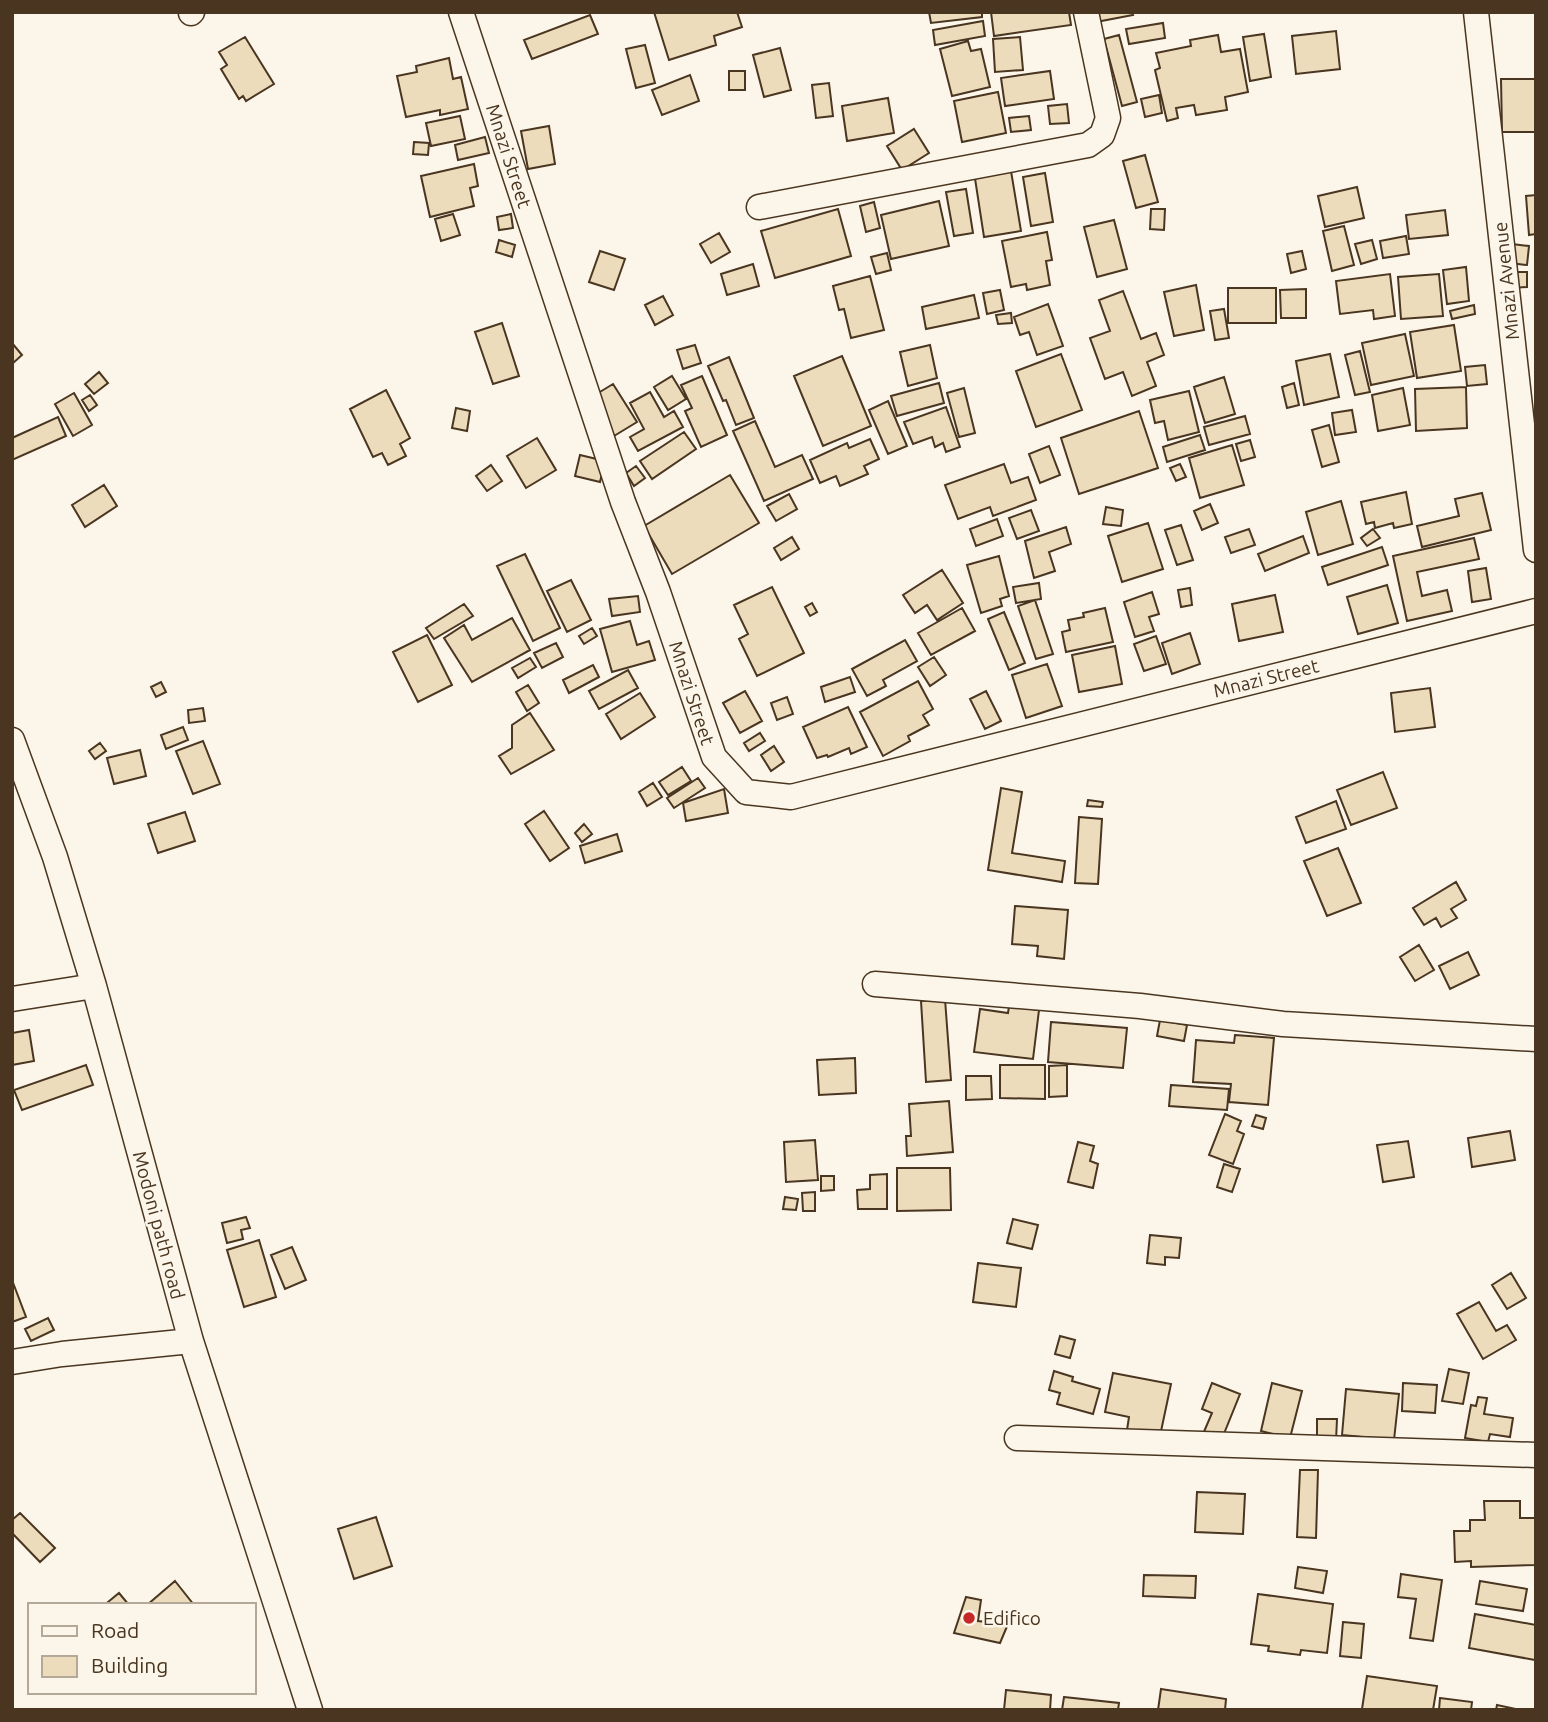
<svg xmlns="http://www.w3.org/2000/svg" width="1548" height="1722" viewBox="0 0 1548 1722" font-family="Ubuntu,sans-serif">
<rect width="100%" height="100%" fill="#fbf6e9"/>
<path fill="#ecdcbc" stroke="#4a3520" stroke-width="2" d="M654,12H737L742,27L714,36L716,45L669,60Z
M929,12H982V17L931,23Z
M991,12H1069L1071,25L994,36Z
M1094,12H1132L1133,15L1096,22Z
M590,15L598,34L532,59L524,40Z
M983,21L985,36L935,45L933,30Z
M1163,23L1165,38L1129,44L1126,29Z
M1336,31L1340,69L1296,74L1292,36Z
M1264,34L1271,77L1250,81L1243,37Z
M1119,35L1137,102L1122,106L1104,39Z
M1218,35L1221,52L1240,49L1248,92L1225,97L1227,110L1196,115L1194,105L1176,108L1178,118L1167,121L1155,70L1160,68L1156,53L1191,46L1190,40Z
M245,37L274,84L246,101L243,96L239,99L221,69L227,65L219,52Z
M1020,37L1023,70L995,72L993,39Z
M968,41L971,51L981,49L990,87L952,96L940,49Z
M645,45L655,83L636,88L626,49Z
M780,48L791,90L764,97L753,55Z
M449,58L453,79L461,77L468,109L440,115V110L406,117L397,76L417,72L416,66Z
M729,71H745V90H729Z
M1050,71L1054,99L1005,106L1001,78Z
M690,75L699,101L662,115L652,90Z
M1501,79H1536V132H1502Z
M829,83L833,116L816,118L812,85Z
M998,92L1006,133L962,142L954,101Z
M1159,95L1162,113L1145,117L1141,99Z
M888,98L894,133L847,141L842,106Z
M1067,104L1069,123L1050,124L1048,106Z
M460,116L465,139L431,146L426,123Z
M1029,116L1031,130L1011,132L1009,118Z
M549,126L555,164L528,169L521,131Z
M914,129L929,153L902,170L887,146Z
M485,137L489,153L458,160L455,145Z
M414,142L429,143L428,155L413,154Z
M1145,155L1158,202L1136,208L1123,161Z
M474,164L478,186L470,188L474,206L430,217L421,176Z
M1010,165L1021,231L984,237L974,172Z
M1045,173L1053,222L1031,226L1023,177Z
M1357,187L1364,218L1325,227L1318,196Z
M966,189L973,233L954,236L946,192Z
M1536,195V234L1529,235L1526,196Z
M939,201L949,246L891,259L881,215Z
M874,202L880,228L866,232L860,206Z
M838,209L851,256L775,278L761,231Z
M1151,209H1165L1164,230L1150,229Z
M1445,210L1448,235L1409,239L1406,215Z
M453,214L460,235L441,241L435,219Z
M511,214L513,228L499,230L497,217Z
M1114,220L1127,269L1097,277L1084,227Z
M1344,226L1354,265L1332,271L1323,231Z
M1047,232L1052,260L1046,261L1050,285L1027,290L1026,284L1011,287L1002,241Z
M719,233L730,252L711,263L700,244Z
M1406,236L1409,254L1383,258L1380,241Z
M499,240L515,245L512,257L496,252Z
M1372,240L1377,259L1361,264L1355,244Z
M1512,244L1529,246L1527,265L1510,263Z
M600,251L625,259L614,290L589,282Z
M1302,251L1306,269L1291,273L1287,254Z
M887,253L891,270L876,274L871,257Z
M753,264L759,286L727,295L721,274Z
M1466,267L1469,301L1447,304L1443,270Z
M1511,272H1527V287L1512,288Z
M1390,274L1395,316L1374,319L1373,310L1340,314L1336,281Z
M1439,274L1443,316L1401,319L1398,277Z
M870,276L884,330L851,338L844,309L839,310L833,286Z
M1196,285L1204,330L1174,336L1164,292Z
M1228,288H1276V323H1228Z
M1306,289V318H1281L1280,290Z
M1000,290L1004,310L987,314L983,293Z
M1123,291L1141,339L1156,333L1164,355L1147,362L1156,386L1132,396L1123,372L1105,379L1090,338L1110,331L1099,300Z
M974,295L979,318L926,329L922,307Z
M663,296L673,315L655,325L645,305Z
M1048,304L1063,346L1037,355L1029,332L1020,335L1014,317Z
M1474,305L1475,314L1452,319L1450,311Z
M1224,309L1229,338L1215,340L1210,311Z
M1011,313L1012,323L998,324L996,315Z
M502,323L519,376L493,384L475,332Z
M1454,325L1461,371L1417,378L1410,332Z
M1405,334L1414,376L1371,385L1362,343Z
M12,343L22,355L12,364Z
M695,345L701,363L683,369L677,350Z
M930,345L937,378L908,386L900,352Z
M1360,351L1370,392L1355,395L1345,355Z
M1061,354L1082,410L1036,427L1016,371Z
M1330,354L1339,397L1304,405L1296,361Z
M842,356L871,426L823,446L794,376Z
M729,357L754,418L736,425L726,400L723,401L708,366Z
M1485,365L1487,384L1467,386L1465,367Z
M99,372L108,383L94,394L85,384Z
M672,376L686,399L668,410L654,387Z
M702,376L727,435L701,447L685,411L692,408L681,385Z
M1224,377L1235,414L1205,423L1194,387Z
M939,383L944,403L897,416L891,396Z
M1294,383L1299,405L1287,408L1282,387Z
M613,384L637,422L614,436L590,398Z
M1466,387L1467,428L1416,431L1415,389Z
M964,388L975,433L959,437L947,393Z
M1403,388L1410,425L1378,431L1372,395Z
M386,390L410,438L400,444L406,456L388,465L382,453L373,457L350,409Z
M1189,391L1199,432L1168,440L1164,421L1155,423L1150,400Z
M650,392L664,417L674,411L683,427L638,451L630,437L644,429L630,403Z
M74,393L92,425L73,436L55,404Z
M90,395L97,405L89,411L82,400Z
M888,401L907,446L888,454L869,410Z
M946,407L960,447L946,452L943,443L935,447L932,437L913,444L904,422Z
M456,408L470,411L467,431L452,428Z
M1352,410L1356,432L1335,435L1332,413Z
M1139,411L1158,468L1079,494L1061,438Z
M1245,416L1250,434L1209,445L1204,427Z
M58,417L66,436L12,460V438Z
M755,421L775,467L802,455L813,479L764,501L733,431Z
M1329,425L1339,462L1322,467L1312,430Z
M684,432L696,449L652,479L640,461Z
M1200,435L1205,450L1167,462L1163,447Z
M537,438L556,470L526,488L507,456Z
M870,439L879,459L864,466L868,474L840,486L836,476L820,483L810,460L847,443L849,448Z
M1250,440L1255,457L1241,461L1236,444Z
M1232,445L1244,485L1200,498L1189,458Z
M1049,446L1060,475L1040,483L1029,454Z
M580,455L605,461L600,482L575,476Z
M1004,464L1011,483L1028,477L1036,500L993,516L990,507L958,519L945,485Z
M1180,464L1186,477L1176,481L1170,468Z
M491,465L502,481L487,491L476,476Z
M636,466L645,478L634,486L626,473Z
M730,475L759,523L672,574L644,526Z
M104,485L117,506L85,527L72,505Z
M1406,492L1412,524L1394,528L1393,523L1375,528L1374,522L1366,524L1361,502Z
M1482,493L1491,530L1422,547L1417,526L1459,516L1455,499Z
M789,494L797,509L776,521L767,506Z
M1341,501L1353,544L1318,555L1306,512Z
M1210,504L1218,523L1202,530L1194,511Z
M1106,507L1123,510L1121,526L1103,524Z
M1031,510L1039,531L1017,539L1009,518Z
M997,519L1003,536L976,546L970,529Z
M1148,523L1163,569L1122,582L1108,536Z
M1181,525L1193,560L1177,565L1165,530Z
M1066,527L1071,544L1049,552L1055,571L1034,578L1025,541Z
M1249,529L1255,545L1231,553L1225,537Z
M1373,529L1380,538L1367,546L1361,538Z
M1303,536L1309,553L1265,571L1258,554Z
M792,537L799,549L781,560L774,548Z
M1474,538L1479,559L1417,572L1422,596L1447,590L1452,611L1407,621L1393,556Z
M1382,547L1388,565L1328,585L1322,567Z
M525,554L560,628L533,641L497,566Z
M999,556L1009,596L1000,599L1002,606L981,613L967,565Z
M1486,568L1491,599L1472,602L1468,571Z
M942,570L963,603L937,620L927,605L915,613L903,595Z
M571,580L591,620L567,632L547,591Z
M1039,583L1041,599L1016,603L1013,587Z
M1387,585L1398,623L1358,634L1347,597Z
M772,587L804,653L757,676L739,639L748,634L734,605Z
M1190,588L1192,605L1181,607L1178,590Z
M1152,592L1159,614L1149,617L1154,631L1135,637L1124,602Z
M1275,595L1283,632L1239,641L1232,604Z
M638,596L640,612L612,616L609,599Z
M1035,600L1053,654L1036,659L1018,606Z
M812,603L817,612L810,616L805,607Z
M464,604L473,616L434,639L426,628Z
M962,608L975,631L931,655L918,633Z
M1105,608L1113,642L1066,652L1062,632L1070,630L1068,620L1084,617L1083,613Z
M1004,612L1025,663L1009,670L988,619Z
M512,618L530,650L472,682L444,638L464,625L472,640Z
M630,621L637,645L649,641L655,660L612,672L600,629Z
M592,628L597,636L584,644L579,636Z
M1190,633L1200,664L1172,674L1162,643Z
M427,635L452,685L418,702L393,652Z
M1156,636L1166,664L1144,671L1134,644Z
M905,640L917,661L883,680L886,686L867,696L852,669Z
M556,643L563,657L542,668L534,653Z
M1115,646L1122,684L1079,692L1072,655Z
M934,657L946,675L930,686L918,667Z
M530,658L536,667L518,678L512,668Z
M1047,664L1062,706L1026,718L1012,675Z
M593,665L599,677L569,693L563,680Z
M628,670L638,688L599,709L589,691Z
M850,677L855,692L825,702L821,687Z
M918,681L933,709L923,715L929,725L908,736L910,741L883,756L860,712Z
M161,682L166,692L156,697L151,687Z
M528,685L539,703L527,711L516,692Z
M1430,688L1435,727L1395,732L1391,693Z
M745,691L762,721L740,733L723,703Z
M986,691L1001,721L985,729L970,699Z
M640,693L655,717L621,739L606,714Z
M787,697L793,714L777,720L771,703Z
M848,707L867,747L851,754L849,748L828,757L827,755L817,758L803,727Z
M203,708L205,721L189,723L188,710Z
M530,713L554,750L511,774L499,756L512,748V725Z
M183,727L188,740L166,749L161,735Z
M760,733L765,741L749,751L744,743Z
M203,741L220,784L193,794L176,751Z
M100,743L106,751L95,759L89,751Z
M774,746L784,762L771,771L761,755Z
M140,750L146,776L114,784L107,758Z
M682,767L691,781L668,795L659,782Z
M1383,772L1397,808L1351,825L1337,790Z
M698,778L705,788L674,808L667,798Z
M653,783L662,797L647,806L639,792Z
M1001,788L1022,792L1012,853L1065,861L1062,882L988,870Z
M724,789L728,813L686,821L683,803Z
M1088,800L1103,802L1102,807L1087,806Z
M1336,801L1346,829L1306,843L1296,817Z
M544,811L569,848L550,861L525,824Z
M185,812L195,841L158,853L148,824Z
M1079,817L1102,819L1098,884L1075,883Z
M584,824L592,834L582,842L575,833Z
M617,834L622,851L585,863L580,846Z
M1338,848L1361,903L1327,916L1304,861Z
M1456,882L1466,900L1451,909L1457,918L1441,927L1436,918L1424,925L1413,908Z
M1015,906L1068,910L1064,959L1037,956L1038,946L1012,944Z
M1419,945L1434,970L1415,981L1400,957Z
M1468,952L1479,975L1450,989L1439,966Z
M945,999L951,1080L926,1082L921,1001Z
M1009,1006L1039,1010L1033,1059L974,1052L980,1009L1008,1013Z
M1160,1020L1187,1025L1184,1041L1157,1036Z
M1051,1022L1127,1028L1123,1068L1048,1062Z
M29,1030L34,1061L12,1065V1033Z
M1235,1035L1274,1038L1268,1105L1229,1102L1231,1084L1193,1082L1196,1040L1234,1043Z
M855,1058L856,1093L819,1095L817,1060Z
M86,1065L93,1085L22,1110L14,1090Z
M1000,1065H1045V1099L1000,1098Z
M1067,1065V1096L1049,1097V1066Z
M966,1076H991L992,1099L966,1100Z
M1171,1085L1229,1089L1227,1110L1169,1106Z
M949,1101L953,1152L907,1156L906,1136H911L909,1104Z
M1225,1114L1241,1121L1237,1131L1244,1134L1233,1164L1209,1155Z
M1256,1115L1266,1118L1263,1129L1252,1126Z
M1510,1131L1515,1160L1472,1167L1468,1138Z
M815,1140L818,1180L786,1182L784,1142Z
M1408,1141L1414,1177L1383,1182L1377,1145Z
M1078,1142L1094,1146L1090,1161L1098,1164L1093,1188L1068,1182Z
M1224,1164L1240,1169L1232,1192L1217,1187Z
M897,1168H950L951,1210L897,1211Z
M887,1174V1209H858L857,1190L870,1189V1175Z
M821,1176H834V1190L821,1191Z
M815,1192V1211H803L802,1193Z
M785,1197L798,1199L796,1210L783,1209Z
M246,1217L250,1228L241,1230L243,1239L227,1243L222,1223Z
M1013,1219L1038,1225L1032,1249L1007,1243Z
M1150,1235L1181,1238L1179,1258L1165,1257V1265L1147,1263Z
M259,1240L276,1297L244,1307L227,1250Z
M292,1247L306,1280L285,1289L271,1255Z
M978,1263L1021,1268L1016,1307L973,1302Z
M1511,1273L1526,1298L1507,1309L1492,1285Z
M12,1280L26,1317L12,1322Z
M1479,1302L1496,1331L1507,1325L1516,1340L1483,1359L1457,1314Z
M48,1318L54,1330L31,1341L25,1329Z
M1060,1336L1075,1340L1070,1358L1055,1354Z
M1449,1369L1469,1373L1463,1404L1442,1401Z
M1054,1371L1073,1377L1072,1381L1100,1389L1093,1414L1057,1404L1060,1393L1049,1390Z
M1113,1373L1171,1384L1160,1436L1127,1430L1129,1417L1105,1412Z
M1212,1383L1240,1394L1221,1441L1203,1434L1212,1413L1202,1409Z
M1272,1383L1302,1391L1290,1438L1261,1431Z
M1403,1383L1437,1385L1435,1413L1402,1411Z
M1346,1389L1399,1394L1394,1440L1342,1435Z
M1478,1397L1487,1398L1484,1414L1513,1418L1510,1437L1490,1434L1488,1442L1465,1438L1471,1405L1476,1406Z
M1317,1419H1337L1336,1441H1317Z
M1300,1470H1318L1316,1538L1297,1537Z
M1197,1492L1245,1494L1243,1534L1195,1532Z
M1484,1501H1520V1518H1535V1565L1471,1567V1561L1455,1562L1454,1531H1470V1520H1485Z
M20,1513L55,1548L40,1562L12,1533V1520Z
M376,1517L392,1566L354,1579L338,1529Z
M1298,1567L1327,1571L1323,1593L1295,1588Z
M1401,1574L1442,1580L1433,1641L1410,1638L1416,1599L1398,1597Z
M1144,1575L1196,1576L1195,1598L1143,1596Z
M175,1581L194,1605H147Z
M1480,1581L1527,1589L1523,1611L1476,1604Z
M119,1593L129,1605H111L108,1602Z
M1258,1594L1333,1604L1327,1653L1301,1650L1300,1655L1268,1651L1269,1646L1251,1644Z
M966,1597L981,1600L978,1621L1008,1624L1000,1643L954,1633Z
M1475,1614L1536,1625L1535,1660L1469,1648Z
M1343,1622L1364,1624L1361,1658L1340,1656Z
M1367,1676L1437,1686L1433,1710L1362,1709Z
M1161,1689L1226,1699L1225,1710H1158Z
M1006,1690L1051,1695L1050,1710H1004Z
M1064,1697L1119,1703L1118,1710H1062Z
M1440,1698L1472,1702L1471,1710H1439Z
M1497,1705L1516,1709V1710H1496Z"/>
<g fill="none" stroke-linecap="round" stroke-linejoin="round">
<defs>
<path id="minor" d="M461,12L623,502L658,592L714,757L746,792L791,797L1536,611
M1476,12L1536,550
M191,13L192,12
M759,207L1088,145L1102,135L1108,118L1086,12
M12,740L55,857L94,986L191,1341L310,1710
M875,984L1140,1006L1283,1024L1536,1039
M12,999L94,986
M12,1362L62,1354L191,1341
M1017,1438L1536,1455"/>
</defs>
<use href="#minor" stroke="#4a3520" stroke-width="27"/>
<use href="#minor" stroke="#fbf6e9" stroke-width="24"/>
</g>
<circle fill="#c62828" stroke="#fbf6e9" stroke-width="2.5" cx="969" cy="1618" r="7"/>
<g text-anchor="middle" stroke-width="5" stroke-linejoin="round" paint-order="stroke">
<g font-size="19" fill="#4a3520" stroke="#fbf6e9">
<text transform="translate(509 156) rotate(72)" y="7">Mnazi Street</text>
<text transform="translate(1506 281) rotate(-96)" y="7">Mnazi Avenue</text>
<text transform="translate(1266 678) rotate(-14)" y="7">Mnazi Street</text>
<text transform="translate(692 693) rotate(72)" y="7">Mnazi Street</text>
<text transform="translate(159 1225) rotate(75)" y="7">Modoni path road</text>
</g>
<g font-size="19" fill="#4a3520" stroke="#fbf6e9" text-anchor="start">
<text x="983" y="1625">Edifico</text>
</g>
</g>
<rect width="1548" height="1722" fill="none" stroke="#4a3520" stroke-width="28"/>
<rect x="28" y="1603" width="228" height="91" fill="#fbf6e9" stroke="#b4a999" stroke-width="2"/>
<rect x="42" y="1626" width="35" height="10" fill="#fbf6e9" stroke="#b4a999" stroke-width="2"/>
<text x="91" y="1638" font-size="21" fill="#4a3520">Road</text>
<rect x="42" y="1656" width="35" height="21" fill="#ecdcbc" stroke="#b4a999" stroke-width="2"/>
<text x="91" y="1673" font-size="21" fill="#4a3520">Building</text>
</svg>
